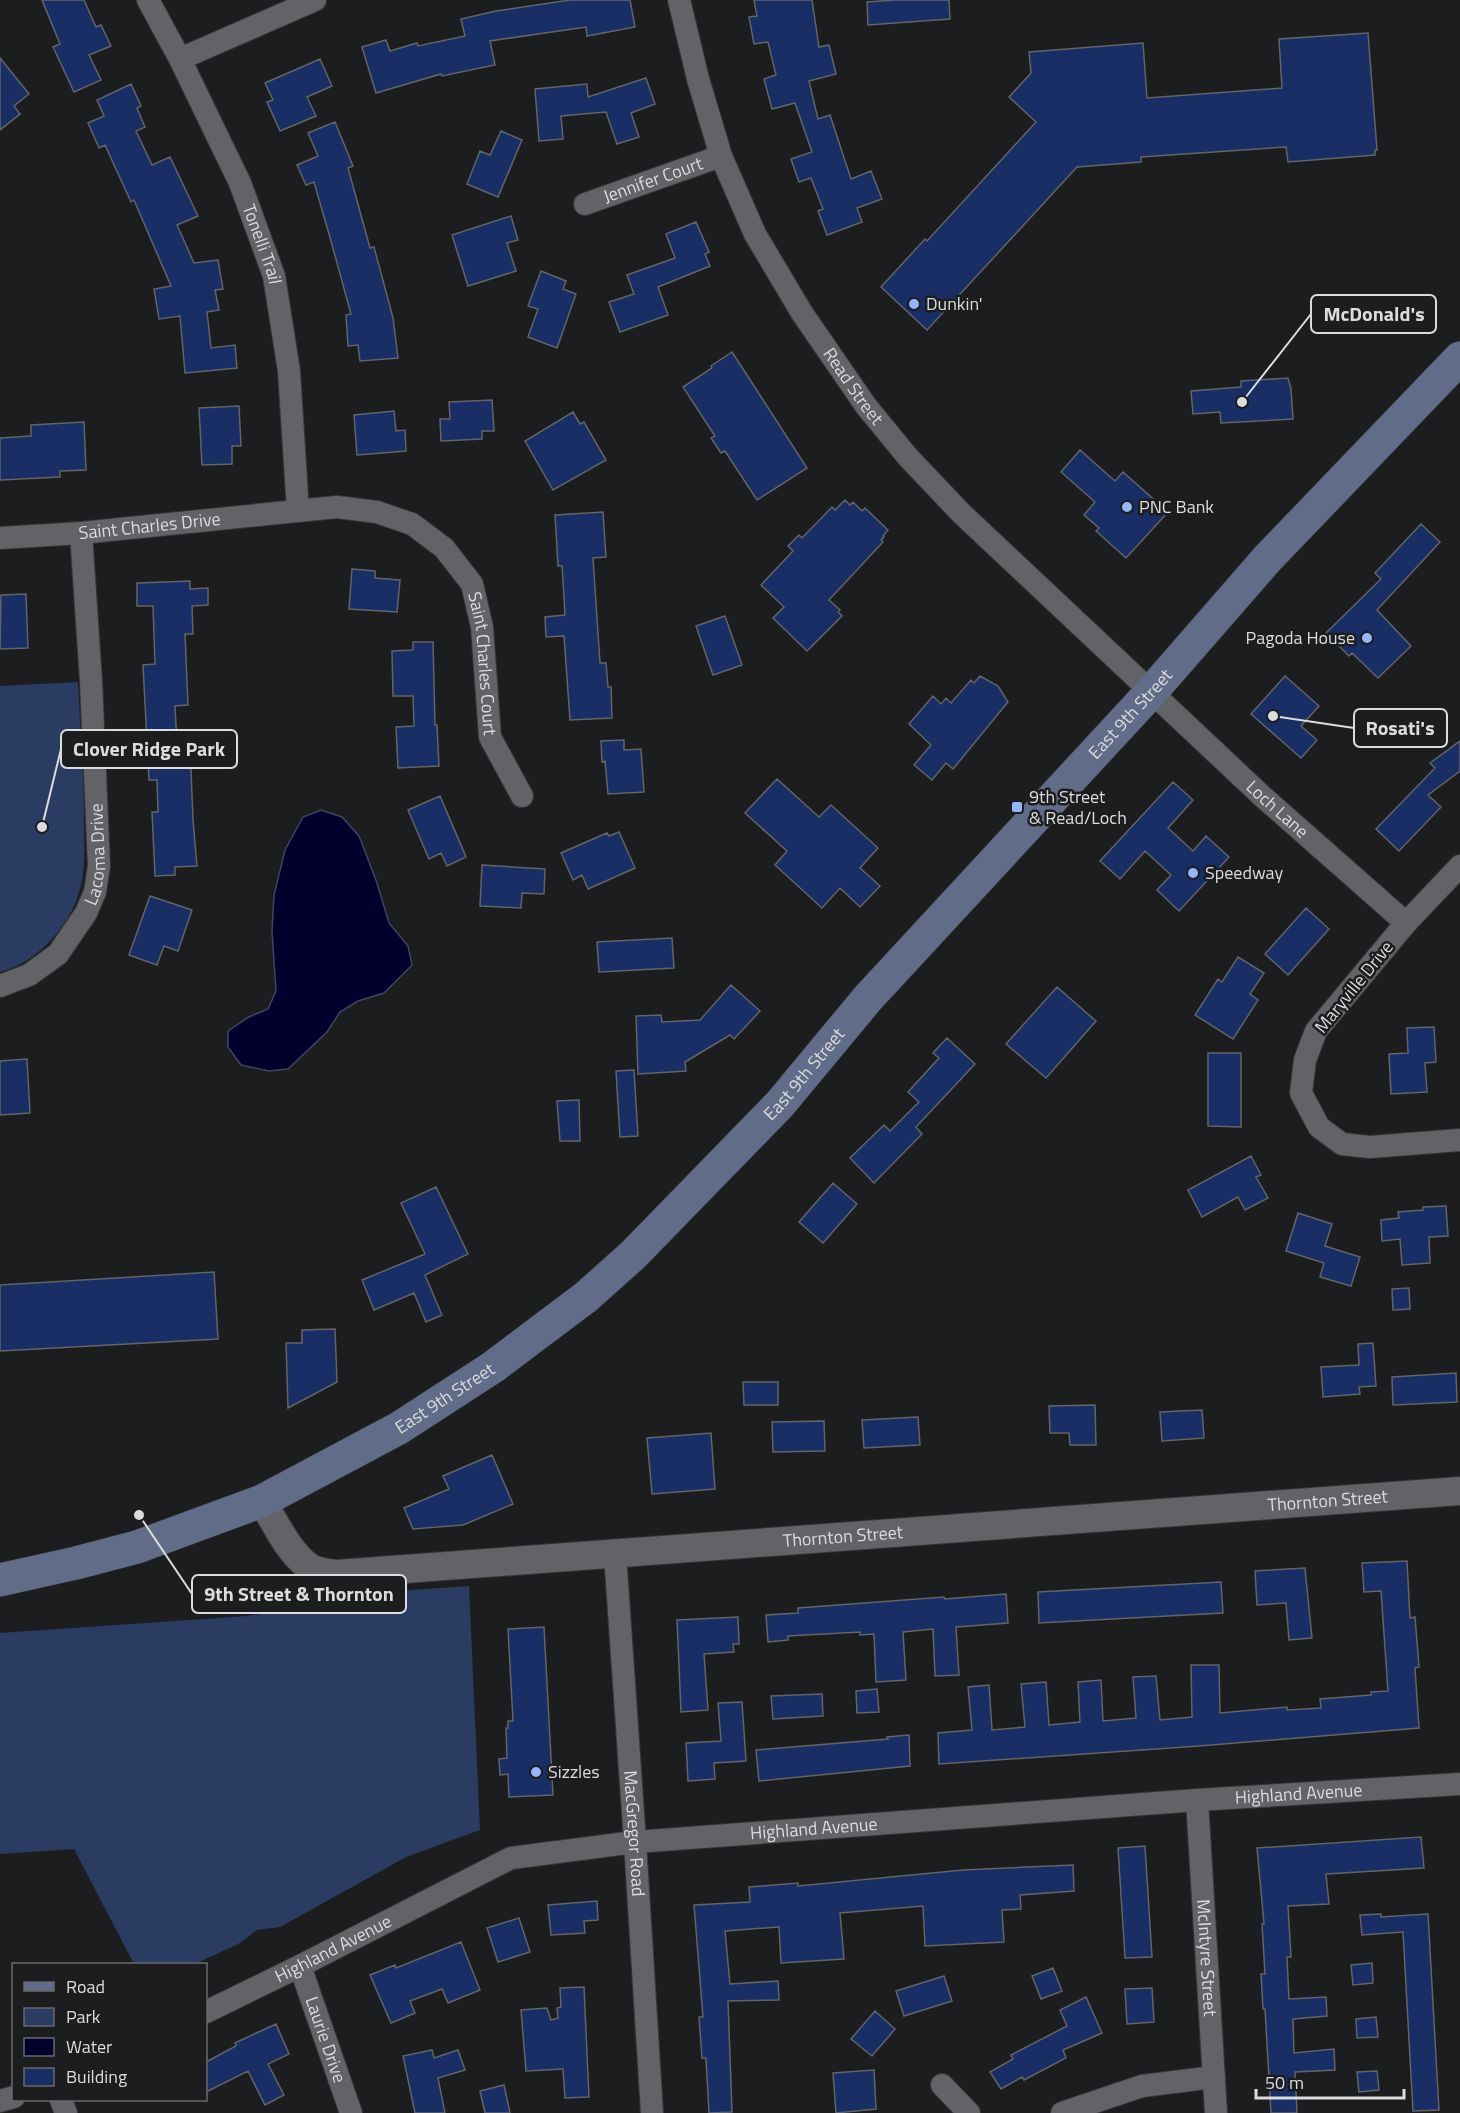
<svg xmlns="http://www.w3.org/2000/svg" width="1460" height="2113" viewBox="0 0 1460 2113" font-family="'Titillium Web',sans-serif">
<rect width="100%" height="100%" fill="#1c1d1f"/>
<path fill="#2b3c62" d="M78,682C80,728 84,774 84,820C84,843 86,867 80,889C71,925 37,963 0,972V686Z
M469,1586L480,1830L406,1857L280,1927L257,1930L240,1943L195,1964H134L74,1849L0,1854V1633L247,1616L411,1590Z"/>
<path fill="#01002d" stroke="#424262" stroke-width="1.5" d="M321,810L342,817L359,836L376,880L389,923L408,946L412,965L384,993L358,1001L340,1012L327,1032L288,1069L269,1071L241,1065L228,1047V1031L249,1017L268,1009L276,991L272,931L274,895L285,850L303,817Z"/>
<path fill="#182e64" stroke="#636467" stroke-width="1.5" d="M42,0H84L96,27L101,25L111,46L89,55L101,80L74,92L53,47L60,44Z
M570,0H630L635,27L587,36L586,27L490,41L495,65L442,76L441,74L376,93L362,47L386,40L390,51L417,43L418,46L465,36L461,19L496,11Z
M754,0H812L819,47L829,45L836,74L809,81L818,119L830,115L851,179L871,171L882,199L857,208L862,222L827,235L818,211L823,209L811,178L799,182L791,159L812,152L795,103L772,109L764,79L776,75L768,42L754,44L749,17L757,16Z
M894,0H949L950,19L868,25L867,2Z
M1368,33L1377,150H1375V155L1288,162L1286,147L1141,157V162L1077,167L927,330L881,287L925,239L927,241L1036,122L1009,97L1031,73L1029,52L1143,43L1147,98L1282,88L1279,39Z
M0,58L29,94L14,106L20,114L0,130Z
M320,59L332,86L307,97L316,116L280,131L267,102L273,100L265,83Z
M646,78L655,104L631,113L639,137L617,144L606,112L561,116L563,139L539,141L535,89L587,84L588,97Z
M131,84L141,106L137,108L145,127L136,131L152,165L170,157L198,216L177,225L194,263L218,260L223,289L215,290L219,310L207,312L211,348L235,345L237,368L185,373L180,316L159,319L154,289L171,286L134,200L131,202L105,145L99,148L88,123L104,116L97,100Z
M335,122L353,166L348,168L370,248L374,247L393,318L398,358L360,361L358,345L348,346L346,315L351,314L331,241L314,182L306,185L297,165L318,156L308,133Z
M501,131L522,140L498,197L467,184L480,151L490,155Z
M511,216L518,240L507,243L516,271L468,286L452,235Z
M696,222L709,252L705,254L710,266L658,287L668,315L620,332L609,302L634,294L627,275L675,258L666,234Z
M541,271L566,281L563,289L576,294L557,348L528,337L538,309L528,306Z
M732,352L807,468L757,500L725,451L721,453L711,438L715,436L683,387L712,368L711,366Z
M1288,378L1291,389L1293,419L1221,423L1220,412L1193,414L1191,391L1241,387V381Z
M492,400L494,431H482V439L441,441L440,419H450L449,402Z
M239,406L241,446H232V464L202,465L199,408Z
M394,411L396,431L405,430L406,451L357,455L354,415Z
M573,412L580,424L584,422L606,460L553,490L525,441Z
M84,422L86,470L60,471V477L0,480V438L31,436V425Z
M1080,450L1115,481L1123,472L1168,512L1126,558L1096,531L1099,528L1084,515L1095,502L1061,472Z
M845,500L850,505L853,502L862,511L865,508L888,530L883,536L884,537L881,540L883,542L829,600L840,610L838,612L842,616L807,651L773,618L784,607L761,585L793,551L788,546L799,535L802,538L832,507L835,510Z
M603,512L606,557L593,558L600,663H606L608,687H611L612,718L570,720L564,636L546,637L545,617L565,615L562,566H558L555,515Z
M1421,524L1440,542L1377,610L1411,646L1378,678L1352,653L1349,656L1326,633L1381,579L1375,573Z
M352,569L375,571V578L400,580L397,612L349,609Z
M190,581V589L208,588V605L192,606L193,634H185L188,705L175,706L177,745H190L193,820L197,866L175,867V875L155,876L152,812H158L157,780H149L143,665L155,664L153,606H137V583Z
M26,594L28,648L0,649L1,595Z
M725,616L742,665L713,675L696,626Z
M413,642H433L435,725H437L439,766L398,768L396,727L414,726L413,696H393L392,651L413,650Z
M980,676L998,686L1008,702L953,769L946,763L932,780L914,765L931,745L909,724L933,696L941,704L946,698L951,703L971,680L974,683Z
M1285,676L1319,706L1301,726L1317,740L1301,758L1251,714Z
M624,740V750L641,749L644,792L608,794L605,761L602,762L601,741Z
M1460,741V771L1428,795L1441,807L1399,851L1376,829L1435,768L1430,763Z
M777,779L819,817L831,805L878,848L860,868L880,886L860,907L840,888L822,908L775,865L787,851L745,813Z
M1173,782L1193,800L1168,828L1193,851L1206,836L1229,857L1179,911L1157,890L1171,875L1145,851L1120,879L1100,861Z
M440,796L466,857L447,866L441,853L429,859L408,810Z
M619,832L635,868L588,889L582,875L573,880L561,853L607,833L609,836Z
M482,865L545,869L544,894L522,893L521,908L480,906Z
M150,896L192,910L178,951L164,946L157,965L129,955Z
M1306,908L1329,929L1288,975L1265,954Z
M672,938L674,968L599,972L597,942Z
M1238,957L1264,973L1250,994L1258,1000L1233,1039L1195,1015L1218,979L1222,982Z
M731,985L760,1011L734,1039L730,1035L685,1062L686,1071L638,1074L636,1016L661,1015L662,1022L700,1020Z
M1057,987L1096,1021L1046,1078L1006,1044Z
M1434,1027L1436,1062L1425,1063L1427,1092L1391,1094L1389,1054L1408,1053L1407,1028Z
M947,1038L975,1064L916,1127L922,1134L874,1183L850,1158L884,1125L890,1131L919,1102L908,1092L939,1058L933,1053Z
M1208,1053H1241V1127L1208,1126Z
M27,1059L30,1113L0,1115V1061Z
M634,1070L638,1136L620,1137L616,1071Z
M579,1100L580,1141H560L557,1101Z
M1251,1156L1261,1175L1256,1177L1268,1198L1245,1210L1238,1197L1202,1217L1188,1190Z
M833,1183L857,1204L823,1243L799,1222Z
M436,1187L468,1254L425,1275L442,1315L426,1322L414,1293L374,1310L362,1280L425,1254L401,1203Z
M1446,1206L1448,1236L1429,1237L1430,1263L1402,1265L1400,1239L1382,1241L1381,1220L1399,1218L1398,1212L1423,1210V1207Z
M1298,1213L1332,1224L1325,1246L1360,1257L1351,1286L1320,1277L1324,1263L1286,1251Z
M214,1272L218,1339L0,1351V1285Z
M1409,1288L1410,1309L1393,1310L1392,1289Z
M335,1329L337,1382L288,1408L286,1343H302V1330Z
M1373,1343L1376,1386L1359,1387L1360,1394L1323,1397L1321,1367L1359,1365L1358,1344Z
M1456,1373L1457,1402L1393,1405L1392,1377Z
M743,1382H778V1405H744Z
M1095,1405L1096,1445H1070L1069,1433H1050L1049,1406Z
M1202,1410L1204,1438L1162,1441L1160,1412Z
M918,1417L920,1445L864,1448L862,1420Z
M824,1421L825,1451L773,1452L772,1422Z
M711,1433L715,1489L652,1494L647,1438Z
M492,1455L513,1504L463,1525L413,1529L404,1508L449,1489L443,1476Z
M1407,1561L1410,1618L1415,1617L1419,1667L1415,1668L1419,1728L1199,1746L939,1764L938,1733L972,1730L968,1687L989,1685L992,1730L1025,1727L1021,1684L1046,1682L1049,1725L1080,1722L1078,1682L1101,1680L1103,1721L1136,1718L1133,1677L1156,1676L1160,1720L1192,1717L1191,1665H1219L1220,1713L1287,1707V1710L1321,1708L1320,1699L1371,1695V1692L1388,1691L1381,1591L1364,1592L1362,1563Z
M1305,1568L1312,1638L1289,1640L1286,1603L1257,1605L1255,1571Z
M1221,1582L1223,1613L1039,1623L1038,1592Z
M1006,1594L1008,1623L956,1627L959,1675L935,1676L933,1629L903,1632L906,1680L876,1682L874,1634L860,1635V1632L788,1636V1640L768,1642L766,1615L798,1613V1608L944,1597L945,1599Z
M738,1617L739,1644H733L734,1652L704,1654L708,1710L681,1712L677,1620Z
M544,1627L553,1795L509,1797L508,1774L500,1775L499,1759L507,1758L506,1728H508V1721H513L508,1629Z
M877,1689L879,1712L857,1713L856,1691Z
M822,1694L823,1716L773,1719L771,1696Z
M742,1702L746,1761L714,1763L715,1779L688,1781L686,1743L721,1741L718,1703Z
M909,1735L910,1766L759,1781L756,1750L888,1739L887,1737Z
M1421,1837L1424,1868L1326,1874L1329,1904L1288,1906L1291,1957H1287L1289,1999L1326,1997L1327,2016L1293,2019L1294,2053L1334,2049L1335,2070L1295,2072L1297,2113H1271L1265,2009H1263L1261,1974H1265L1262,1924H1264L1257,1848Z
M1145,1846L1152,1957L1125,1958L1118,1848Z
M1073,1865L1074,1891L1020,1895L1021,1909L1002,1910L1004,1942L925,1946L923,1906L840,1913L844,1959L781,1963L779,1927L725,1931L730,1984L778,1981L779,2000L728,2001L732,2112L709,2113L706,2058H702L699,2017H703L694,1905L750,1902L749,1887L798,1883V1886L963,1870Z
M597,1901L598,1920L584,1921L585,1933L551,1935L548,1905Z
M1381,1914V1917L1428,1914L1439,2110L1413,2111L1403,1932L1362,1935L1360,1915Z
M519,1918L530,1952L498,1962L487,1928Z
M461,1942L480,1990L448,2003L442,1989L410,2001L415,2013L391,2023L370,1975L395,1965L396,1968Z
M1372,1963L1373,1983L1353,1985L1351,1965Z
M1053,1968L1062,1991L1041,1999L1032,1976Z
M944,1976L952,2001L904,2016L896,1991Z
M584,1987L589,2097L565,2098L563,2069L526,2071L521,2010L547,2008L551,2020L558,2018L557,2008L561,2007L560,1988Z
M1152,1988L1154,2022L1127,2024L1125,1989Z
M1086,1997L1102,2033L1063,2050L1066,2058L1024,2080L1022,2077L1001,2089L990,2072L1013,2059L1011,2055L1067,2026L1060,2010Z
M875,2011L895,2029L872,2056L851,2039Z
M1376,2017L1378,2037L1357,2038L1356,2019Z
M276,2024L289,2054L268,2064L284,2095L265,2105L248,2071L206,2092V2062L236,2046L235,2043Z
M432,2050L434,2058L458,2050L465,2070L438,2078L445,2113H415L403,2056Z
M874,2070L876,2109L836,2113L833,2073Z
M1377,2071L1379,2090L1359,2092L1357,2072Z
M504,2085L510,2113H485L480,2091Z"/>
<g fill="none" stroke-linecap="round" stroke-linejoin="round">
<defs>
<g id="minor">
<path id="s1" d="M148,0L180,59L240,183L274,276L289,371L298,511"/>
<path id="s2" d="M679,0L698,79L721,156L755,234L802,313L866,406L907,456L961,513L1262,796L1406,923"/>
<path d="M180,59L315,0"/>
<path id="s3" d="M585,204L721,156"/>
<path id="s4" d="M0,538L81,533L337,507L377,512L412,524L444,548L472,584L482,627L490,737L522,796"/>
<path d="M1460,866L1406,923L1316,1031L1305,1060L1301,1093L1319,1127L1342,1144L1370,1147L1460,1140"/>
<path id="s5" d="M0,986L29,975L58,954L86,913L95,892L99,866L91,681L81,533"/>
<path id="s6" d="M615,1554L635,1842L652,2113"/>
<path id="s7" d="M1197,1800L1216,2113"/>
<path id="s8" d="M300,1966L351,2113"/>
<path id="s9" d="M206,2012L300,1966L511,1858L635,1842L1197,1800L1460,1784"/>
<path d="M942,2085L969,2113"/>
<path d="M61,2100L66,2113"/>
<path d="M0,2101L14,2097"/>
<path d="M1062,2113L1142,2086L1214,2077"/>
</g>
<g id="tertiary">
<path id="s10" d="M262,1501C275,1522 288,1552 309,1567C317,1572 327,1573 337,1574L1460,1491"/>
</g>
<g id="secondary">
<path id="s11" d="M0,1580L76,1563L137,1547L262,1501L399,1428L493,1367L586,1297L633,1255L780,1104L868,998L1152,691L1267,559L1460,358"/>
</g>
</defs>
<use href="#minor" stroke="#363738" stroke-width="24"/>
<use href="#tertiary" stroke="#363738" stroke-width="30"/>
<use href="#secondary" stroke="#363738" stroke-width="34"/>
<use href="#minor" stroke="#626366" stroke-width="22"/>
<use href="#tertiary" stroke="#626366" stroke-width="28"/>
<use href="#secondary" stroke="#606c88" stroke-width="33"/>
</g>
<g fill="#95b6fd" stroke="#1c1d1f" stroke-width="2">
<circle cx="914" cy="304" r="6"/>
<circle cx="1127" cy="507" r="6"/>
<circle cx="1367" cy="638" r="6"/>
<rect x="1011" y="801" width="12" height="12" rx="3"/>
<circle cx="1193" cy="873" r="6"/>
<circle cx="536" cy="1772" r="6"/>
</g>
<g text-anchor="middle" stroke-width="5" stroke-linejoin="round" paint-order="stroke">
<g font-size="18" fill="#dbdcdd" stroke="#1c1d1f">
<text dy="6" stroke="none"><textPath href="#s3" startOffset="72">Jennifer Court</textPath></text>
<text dy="6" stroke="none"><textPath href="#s1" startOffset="270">Tonelli Trail</textPath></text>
<text dy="6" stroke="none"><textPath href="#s2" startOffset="428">Read Street</textPath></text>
<text dy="6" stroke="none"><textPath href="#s4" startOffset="150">Saint Charles Drive</textPath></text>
<text dy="6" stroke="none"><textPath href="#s4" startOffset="582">Saint Charles Court</textPath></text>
<text dy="6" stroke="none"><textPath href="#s11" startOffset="1456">East 9th Street</textPath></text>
<text dy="6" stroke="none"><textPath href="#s2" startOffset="1028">Loch Lane</textPath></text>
<text dy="6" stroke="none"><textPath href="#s5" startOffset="177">Lacoma Drive</textPath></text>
<text transform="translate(1354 987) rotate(-51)" y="6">Maryville Drive</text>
<text dy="6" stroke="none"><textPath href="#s11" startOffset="970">East 9th Street</textPath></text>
<text dy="6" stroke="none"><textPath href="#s11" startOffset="484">East 9th Street</textPath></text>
<text dy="6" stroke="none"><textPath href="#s10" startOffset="1104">Thornton Street</textPath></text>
<text dy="6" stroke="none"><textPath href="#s10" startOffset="618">Thornton Street</textPath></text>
<text dy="6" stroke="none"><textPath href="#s9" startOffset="1132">Highland Avenue</textPath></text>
<text dy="6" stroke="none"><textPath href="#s9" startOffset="646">Highland Avenue</textPath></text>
<text dy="6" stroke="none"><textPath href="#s6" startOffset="280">MacGregor Road</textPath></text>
<text dy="6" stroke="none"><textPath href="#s9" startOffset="142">Highland Avenue</textPath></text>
<text dy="6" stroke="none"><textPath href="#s7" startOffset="158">McIntyre Street</textPath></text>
<text dy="6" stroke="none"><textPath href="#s8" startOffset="78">Laurie Drive</textPath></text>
</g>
<g font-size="18" fill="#dbdcdd" stroke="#1c1d1f" text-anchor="start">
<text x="926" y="310">Dunkin'</text>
<text x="1139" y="513">PNC Bank</text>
<text x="1355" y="644" text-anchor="end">Pagoda House</text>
<text x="1029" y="803">9th Street<tspan x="1029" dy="21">&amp; Read/Loch</tspan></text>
<text x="1205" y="879">Speedway</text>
<text x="548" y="1778">Sizzles</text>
</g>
</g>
<path fill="none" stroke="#dbdcdd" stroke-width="2" d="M1242 402L1311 314M1273 716L1354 728M42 827L61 749M139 1515L192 1594"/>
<g fill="#dbdcdd" stroke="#1c1d1f" stroke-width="2">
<circle cx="1242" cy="402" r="6"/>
<circle cx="1273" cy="716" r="6"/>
<circle cx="42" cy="827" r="6"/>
<circle cx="139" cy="1515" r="6"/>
</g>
<g fill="#1c1d1f" stroke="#dbdcdd" stroke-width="2">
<rect x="1311" y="295" width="125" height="38" rx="6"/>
<rect x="1354" y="709" width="93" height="38" rx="6"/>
<rect x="61" y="730" width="176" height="38" rx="6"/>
<rect x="192" y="1575" width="214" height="38" rx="6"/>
</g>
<g font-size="20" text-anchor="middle" font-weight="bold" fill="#dbdcdd">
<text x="1374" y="321">McDonald's</text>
<text x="1400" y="735">Rosati's</text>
<text x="149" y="756">Clover Ridge Park</text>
<text x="299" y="1601">9th Street &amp; Thornton</text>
</g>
<rect x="12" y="1963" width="195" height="138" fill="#1c1d1f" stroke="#68696b" stroke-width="1.5"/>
<rect x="24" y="1982" width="30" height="9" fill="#606c88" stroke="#68696b" stroke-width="1.5"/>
<text x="66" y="1993" font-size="18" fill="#dbdcdd">Road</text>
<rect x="24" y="2008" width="30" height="18" fill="#2b3c62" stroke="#68696b" stroke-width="1.5"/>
<text x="66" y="2023" font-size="18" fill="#dbdcdd">Park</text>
<rect x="24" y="2038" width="30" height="18" fill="#01002d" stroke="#68696b" stroke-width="1.5"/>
<text x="66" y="2053" font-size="18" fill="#dbdcdd">Water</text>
<rect x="24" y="2068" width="30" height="18" fill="#182e64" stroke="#68696b" stroke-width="1.5"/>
<text x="66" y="2083" font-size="18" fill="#dbdcdd">Building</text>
<path d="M1256 2089v9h148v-9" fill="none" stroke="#dbdcdd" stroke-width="3"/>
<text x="1265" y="2089" font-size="18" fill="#dbdcdd" stroke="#1c1d1f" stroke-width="4.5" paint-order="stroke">50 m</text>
</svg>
